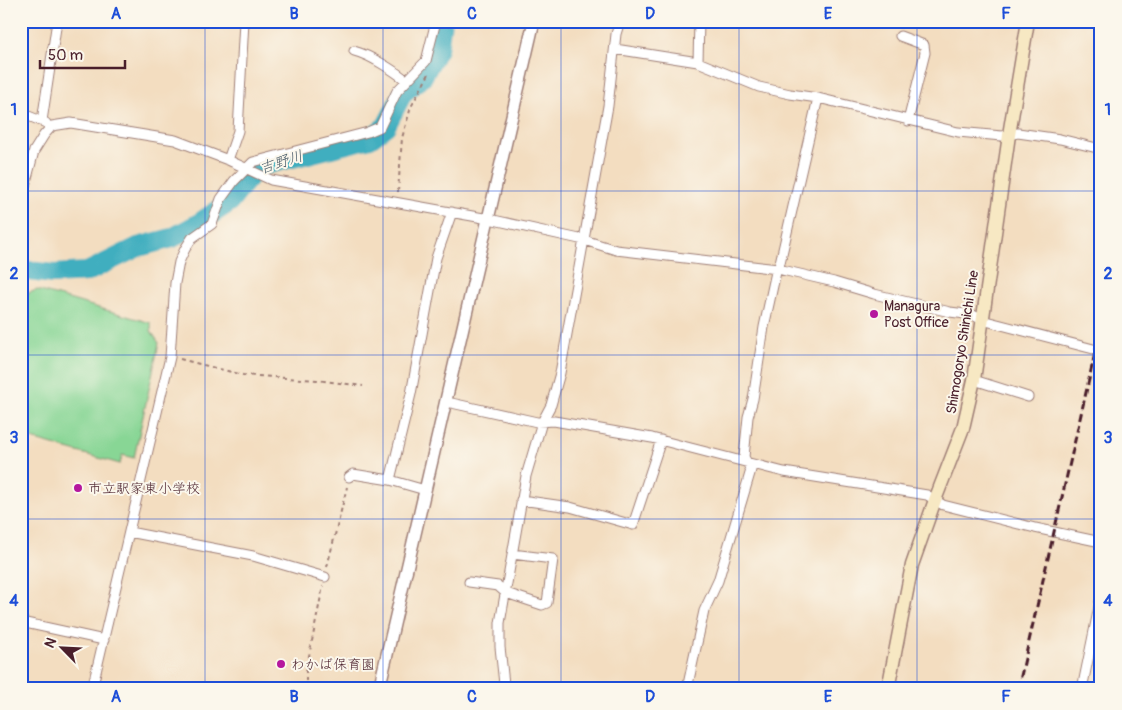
<svg xmlns="http://www.w3.org/2000/svg" width="1122" height="710" viewBox="0 0 1122 710" font-family="Pangolin,'Klee One',sans-serif">
<rect width="100%" height="100%" fill="#fbf7ec"/>
<filter id="ink" filterUnits="userSpaceOnUse"><feTurbulence type="fractalNoise" baseFrequency=".02" numOctaves="2"/><feDisplacementMap in="SourceGraphic" scale="10" xChannelSelector="R" yChannelSelector="G"/><feConvolveMatrix kernelMatrix="1 2 1 2 8 2 1 2 1" color-interpolation-filters="sRGB"/></filter>
<filter id="wash" filterUnits="userSpaceOnUse"><feTurbulence type="fractalNoise" baseFrequency=".0096" numOctaves="4" result="noise"/><feDisplacementMap in="SourceGraphic" scale="20" xChannelSelector="R" yChannelSelector="G"/><feGaussianBlur stdDeviation="1.12" result="paint"/><feColorMatrix in="noise" values="0 0 0 0 0 0 0 0 0 0 0 0 0 0 0 0 0 1.4 0 .05"/><feComposite in="paint" operator="in"/></filter>
<g filter="url(#wash)">
<rect width="100%" height="100%" fill="#f3ddc0"/>
<path fill="#88d695" stroke="#697a60" d="M37,290L151,323V331L159,343L134,458L122,455L120,464L21,436V322L28,293Z"/>
<g fill="none" stroke-linecap="round" stroke-linejoin="round">
<path stroke="#41aebf" stroke-width="20" d="M21,270L53,274L87,272L138,247L172,238L199,223L230,202L257,167L370,138L386,126L403,93L422,78L438,49L442,21"/>
</g>
</g>
<g filter="url(#ink)">
<g fill="none" stroke-linecap="round" stroke-linejoin="round">
<defs>
<path id="minor" d="M900,36L924,45L925,53L908,121
M615,49L698,62L759,87L790,94L818,98L958,132L1002,136L1018,133L1060,139L1101,149
M354,51C370,55 395,71 407,81
M698,62L699,21
M21,113L46,123
M42,121L57,21
M228,160L238,131L244,21
M21,201L34,151L44,135L52,126L71,123L175,140L228,160L271,180L489,219L584,240L616,250L778,269L834,282L874,294L950,312L973,315L982,320L1101,351
M974,380L1028,397
M447,402L537,422L554,421L652,438L784,472L927,495L943,505L1035,528L1101,542
M349,477L353,474L390,480L425,490
M390,480L411,394L436,258L452,212
M521,500L570,507L633,525L661,440
M129,532L253,556L325,577
M469,582L498,586L506,593L542,605L547,603L553,559L512,554
M21,622L104,640
M92,689L170,357L175,283L179,262L185,249L192,238L212,224L221,199L234,181L253,162L368,132L380,127L397,91L426,61L436,21
M503,689L504,684L500,647V623L526,476L542,422L551,405L560,373L608,106L616,34L620,21
M687,689L704,611L718,581L751,470L744,457L748,417L753,399L764,327L776,272L779,267L818,98
M1082,689L1101,597"/>
<path id="tertiary" d="M379,689L534,21"/>
<path id="secondary" d="M888,689L912,565L935,500L963,428L974,380L1009,135L1028,21"/>
</defs>
<use href="#minor" stroke="#9e7e76" stroke-width="11"/>
<use href="#tertiary" stroke="#9e7e76" stroke-width="14"/>
<use href="#secondary" stroke="#9e7e76" stroke-width="15"/>
<path stroke="#9e7e76" stroke-width="2" stroke-dasharray="4 4" stroke-linecap="butt" d="M398,192L402,138L411,107L430,72
M180,359L243,375L317,380L363,386
M327,567L347,487
M306,689V671L323,586"/>
<use href="#minor" stroke="#fff" stroke-width="9"/>
<use href="#tertiary" stroke="#fff" stroke-width="11"/>
<use href="#secondary" stroke="#f7e8c3" stroke-width="12"/>
<path stroke="#4a1f2b" stroke-width="3" stroke-dasharray="8 4" stroke-linecap="butt" d="M1018,689L1101,327"/>
</g>
</g>
<path fill="none" stroke="#1d4ed8" stroke-width="1" stroke-opacity="0.55" d="M205,21V689M383,21V689M561,21V689M739,21V689M917,21V689M21,191H1101M21,355H1101M21,519H1101"/>
<g fill="#b5179e" stroke="#fbf7ec" stroke-width="2">
<circle cx="874" cy="314" r="5"/>
<circle cx="78" cy="488" r="5"/>
<circle cx="281" cy="664" r="5"/>
</g>
<g text-anchor="middle" stroke-width="4" stroke-linejoin="round" paint-order="stroke">
<g font-size="14" fill="#4a1f2b" stroke="#fbf7ec" text-anchor="start">
<text x="884" y="311">Managura<tspan x="884" dy="16">Post Office</tspan></text>
<text x="88" y="493">市立駅家東小学校</text>
<text x="291" y="669">わかば保育園</text>
</g>
<g font-size="14" fill="#4a1f2b" stroke="#fbf7ec">
<text transform="translate(962 342) rotate(-81)" y="5">Shimogoryo Shinichi Line</text>
</g>
<g font-size="15" font-style="italic" fill="#465866" stroke="#fbf7ec">
<text transform="translate(281 162) rotate(-18)" y="5">吉野川</text>
</g>
</g>
<rect width="1122" height="710" fill="none" stroke="#fbf7ec" stroke-width="55"/>
<g transform="translate(62 648) rotate(294)" stroke="#fbf7ec" stroke-width="4" paint-order="stroke">
<path d="M0-4L9 19L0 12L-9 19Z" fill="#4a1f2b"/>
<text y="-8" font-size="14" font-weight="bold" text-anchor="middle" fill="#4a1f2b">N</text>
</g>
<path d="M40 60v8h85v-8" fill="none" stroke="#4a1f2b" stroke-width="2.5"/>
<text x="48" y="60" font-size="15" fill="#4a1f2b" stroke="#fbf7ec" stroke-width="4" paint-order="stroke">50 m</text>
<rect x="28" y="28" width="1066" height="654" fill="none" stroke="#1d4ed8" stroke-width="2"/>
<g font-size="16" text-anchor="middle" font-weight="bold" fill="#1d4ed8">
<text x="116" y="19">A</text>
<text x="294" y="19">B</text>
<text x="472" y="19">C</text>
<text x="650" y="19">D</text>
<text x="828" y="19">E</text>
<text x="1006" y="19">F</text>
<text x="14" y="115">1</text>
<text x="1108" y="115">1</text>
<text x="14" y="279">2</text>
<text x="1108" y="279">2</text>
<text x="14" y="443">3</text>
<text x="1108" y="443">3</text>
<text x="14" y="606">4</text>
<text x="1108" y="606">4</text>
<text x="116" y="702">A</text>
<text x="294" y="702">B</text>
<text x="472" y="702">C</text>
<text x="650" y="702">D</text>
<text x="828" y="702">E</text>
<text x="1006" y="702">F</text>
</g>
</svg>
